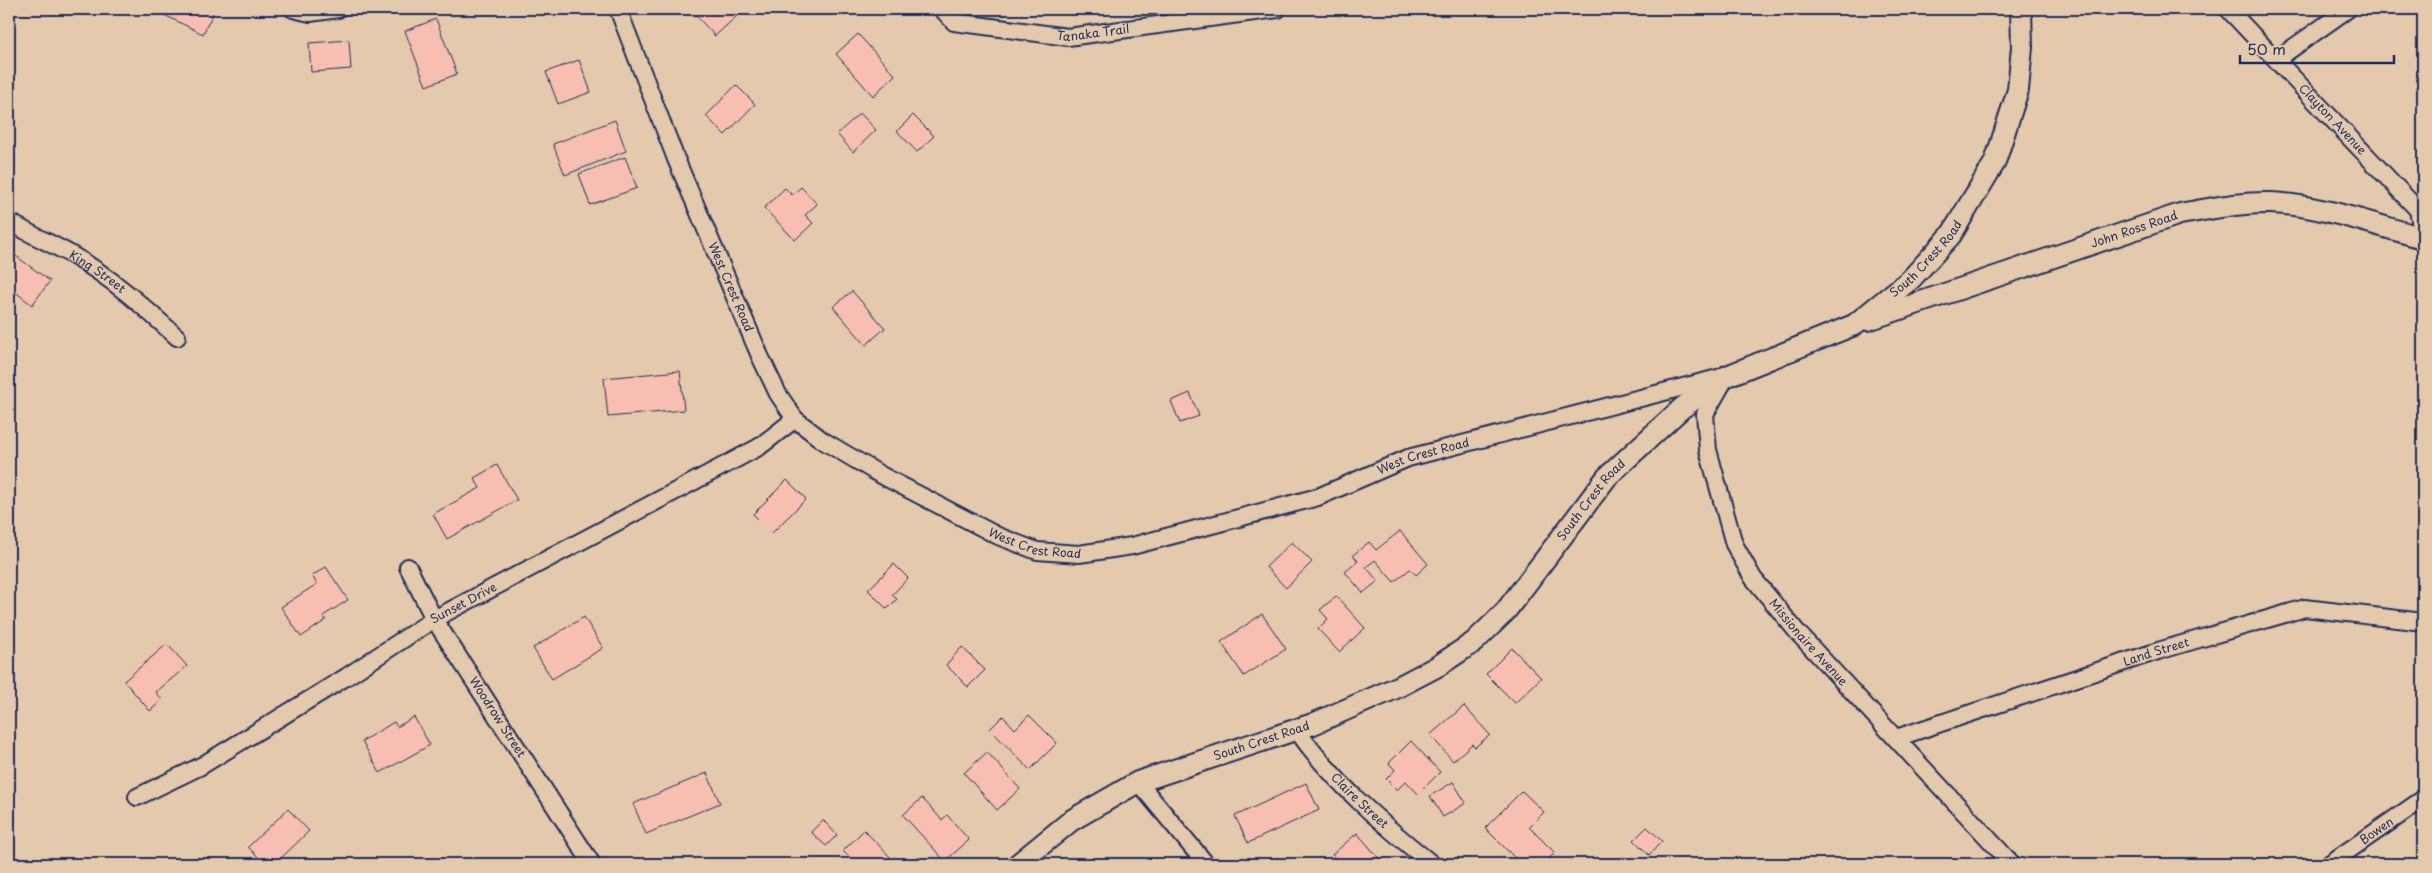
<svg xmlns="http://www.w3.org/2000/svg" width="2432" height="873" viewBox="0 0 2432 873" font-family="'Playpen Sans',sans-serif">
<rect width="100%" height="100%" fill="#e5c9ac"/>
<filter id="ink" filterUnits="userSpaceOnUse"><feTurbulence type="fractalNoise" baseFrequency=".02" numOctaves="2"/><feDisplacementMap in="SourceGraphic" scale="10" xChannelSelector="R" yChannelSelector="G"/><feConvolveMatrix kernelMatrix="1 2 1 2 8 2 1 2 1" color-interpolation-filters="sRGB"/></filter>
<g filter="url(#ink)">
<path fill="#f9beb2" stroke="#1b2f5e" d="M152,9H215L203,34Z
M690,9H734L739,14L715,36Z
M436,19L457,74L426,86L405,31Z
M858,34L895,75L873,96L836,54Z
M349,40L351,69L311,72L309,43Z
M579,60L591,92L558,104L546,72Z
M736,85L755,104L725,135L706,116Z
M860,113L876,130L853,152L837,134Z
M913,115L934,136L917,152L897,131Z
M615,120L626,151L565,175L553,144Z
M625,157L637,188L590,205L579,174Z
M801,187L817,204L805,215L813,223L795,240L764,208L785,188L792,195Z
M9,251L50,281L32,305L9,287Z
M852,291L885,328L866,345L833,307Z
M680,371L684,410L608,417L604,378Z
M1190,393L1199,416L1180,423L1171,401Z
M497,465L517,500L447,539L433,514L480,488L474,478Z
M787,480L806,499L772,533L753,514Z
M1400,531L1428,564L1416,575L1410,569L1394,582L1375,560L1366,567L1378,581L1363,593L1345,572L1358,561L1353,555L1369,542L1376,550Z
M1292,542L1312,562L1286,588L1266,567Z
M894,564L908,578L892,595L897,599L887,609L868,590Z
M326,567L348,600L323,616L326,620L301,637L281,607L317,584L312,576Z
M1336,596L1365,628L1339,652L1318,629L1328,619L1320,610Z
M1262,614L1286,649L1244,676L1221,642Z
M584,617L603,648L552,679L533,648Z
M167,644L187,666L156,692L162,700L150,711L124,681Z
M962,647L985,670L968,687L946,665Z
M1512,648L1541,678L1515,703L1486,674Z
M1464,706L1490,735L1475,747L1472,744L1453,761L1430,735Z
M1029,715L1057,743L1030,770L990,729L1003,716L1015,729Z
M414,717L430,745L380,773L362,741L394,722L397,727Z
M1411,741L1440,772L1418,794L1406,781L1397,790L1386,779L1395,770L1389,763Z
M987,752L1020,789L997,810L964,773Z
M707,773L720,803L646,834L633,804Z
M1453,782L1466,803L1443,817L1430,796Z
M1306,783L1319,810L1248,843L1235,816Z
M1522,791L1544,812L1529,827L1555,853L1543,864H1521L1485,828Z
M922,798L942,820L947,815L969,840L945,861L903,815Z
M288,809L309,831L275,864H265L248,847Z
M823,820L837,835L826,846L811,832Z
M1647,827L1662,841L1649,855L1634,840Z
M864,830L896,863L895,864H857L843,851Z
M1357,833L1384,864H1341L1332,855Z"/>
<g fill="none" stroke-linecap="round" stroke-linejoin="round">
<defs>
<g id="minor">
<path d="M293,9L310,13L338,9"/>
<path id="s1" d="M618,9L676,159L760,356L778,394L795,419L822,440L881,475L998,536L1037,551L1079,554L1132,546L1318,497L1408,458L1722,377"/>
<path id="s2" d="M942,9L954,22L1068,37L1278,9"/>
<path id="s3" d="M2228,9L2418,210L2423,237"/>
<path d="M2277,59L2348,9"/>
<path id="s4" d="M9,221C30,235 49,242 70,254C110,276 144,307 177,337"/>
<path id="s5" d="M1726,377L1705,414L1708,450L1734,544L1753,578L1798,633L2012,864"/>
<path id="s6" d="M408,567L434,619L592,864"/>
<path id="s7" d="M1296,729C1333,782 1382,824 1432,864"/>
<path id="s8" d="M1896,738L2158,651L2305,608L2423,622"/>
<path d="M1138,782L1206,864"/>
<path id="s9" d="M137,797L201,766L346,677L434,619L759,447L795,419"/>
<path id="s10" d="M2329,864L2423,799"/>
</g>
<g id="tertiary">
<path id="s11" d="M1868,320L2180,214C2210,209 2240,202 2271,203C2319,205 2376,225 2423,238"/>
<path id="s12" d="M1018,864L1072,820L1138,782L1313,724L1398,687L1438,666L1474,642L1505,612L1607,477L1682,408L1727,376L1854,325L1911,279L1951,235L1995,162L2018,90L2022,47L2021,9"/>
</g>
</defs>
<use href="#minor" stroke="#1b2f5e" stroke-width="20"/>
<use href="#tertiary" stroke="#1b2f5e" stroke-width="24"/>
<use href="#minor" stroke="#e5c9ac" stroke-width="16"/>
<use href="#tertiary" stroke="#e5c9ac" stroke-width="20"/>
</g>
</g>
<g text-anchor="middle" stroke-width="4" stroke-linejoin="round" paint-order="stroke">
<g font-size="12" fill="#1b2f5e" stroke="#e5c9ac">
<text dy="4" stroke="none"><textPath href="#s2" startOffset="158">Tanaka Trail</textPath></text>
<text dy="4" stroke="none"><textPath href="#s3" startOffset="152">Clayton Avenue</textPath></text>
<text dy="4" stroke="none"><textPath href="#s11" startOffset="281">John Ross Road</textPath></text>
<text dy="4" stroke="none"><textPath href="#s12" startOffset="1116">South Crest Road</textPath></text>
<text dy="4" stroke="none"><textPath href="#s4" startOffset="102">King Street</textPath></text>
<text dy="4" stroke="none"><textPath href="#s1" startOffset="300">West Crest Road</textPath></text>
<text dy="4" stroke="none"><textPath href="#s1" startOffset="1125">West Crest Road</textPath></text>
<text dy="4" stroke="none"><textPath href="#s12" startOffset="696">South Crest Road</textPath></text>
<text dy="4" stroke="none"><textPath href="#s1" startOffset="720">West Crest Road</textPath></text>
<text dy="4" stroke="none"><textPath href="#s9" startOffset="380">Sunset Drive</textPath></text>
<text dy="4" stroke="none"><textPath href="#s5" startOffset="300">Missionaire Avenue</textPath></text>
<text dy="4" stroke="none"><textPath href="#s8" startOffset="274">Land Street</textPath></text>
<text dy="4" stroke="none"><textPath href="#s6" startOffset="175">Woodrow Street</textPath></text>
<text dy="4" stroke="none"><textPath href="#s12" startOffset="276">South Crest Road</textPath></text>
<text dy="4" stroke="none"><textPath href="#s7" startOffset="96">Claire Street</textPath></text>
<text dy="4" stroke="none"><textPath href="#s10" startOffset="58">Bowen</textPath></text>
</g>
</g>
<rect width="2432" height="873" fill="none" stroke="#e5c9ac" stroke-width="30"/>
<rect x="15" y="15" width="2402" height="843" fill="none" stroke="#1b2f5e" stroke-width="2" filter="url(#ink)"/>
<path d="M2240 55v8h154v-8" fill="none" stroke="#1b2f5e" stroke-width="2.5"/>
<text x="2247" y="55" font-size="15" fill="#1b2f5e" stroke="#e5c9ac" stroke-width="4" paint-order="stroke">50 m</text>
</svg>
